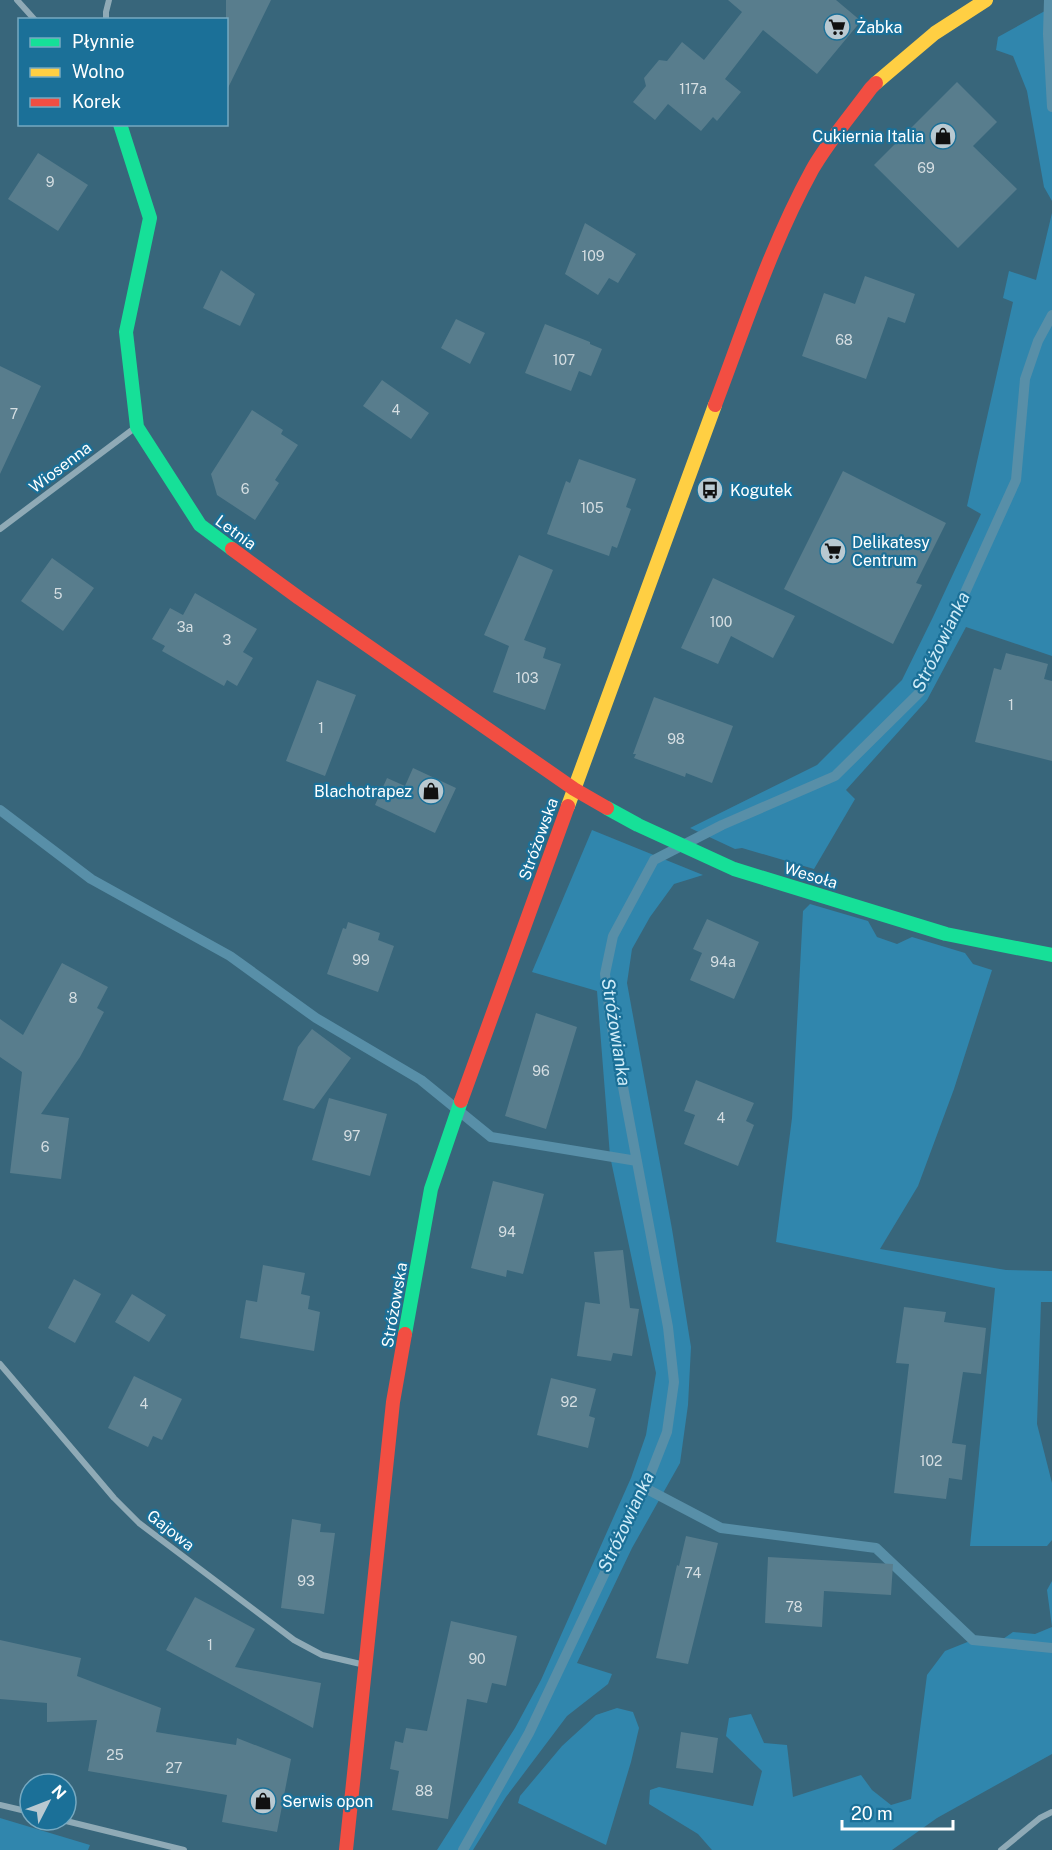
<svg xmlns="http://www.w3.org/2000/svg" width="1052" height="1850" viewBox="0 0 1052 1850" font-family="'Public Sans',sans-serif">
<rect width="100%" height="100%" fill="#38667b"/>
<path fill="#3086ad" d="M1052,7V201L1044,187L1027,91L1013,56L996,50L998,37Z
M1052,213V656L966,627L927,700L846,790L855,799L814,869L742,848L735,849L690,828L817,765L902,680L933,617L981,514L967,506L1013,302L1003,298L1009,271L1036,280Z
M592,830L703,875L674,884L650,917L632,949L627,983L672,1229L691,1347L688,1405L680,1463L632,1548L577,1663L612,1674L608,1684L567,1716L506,1797L473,1850H437L515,1728L541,1680L631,1478L646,1435L656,1373L610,1156L597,991L532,972Z
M810,904L868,921L877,937L897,944L912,937L965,953L973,964L992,970L954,1089L918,1186L880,1249L1006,1270L1052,1271V1302H1041L1037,1424L1052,1483V1540L1047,1546H970L995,1288L776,1242L792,1118L803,911Z
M1052,1581V1754L937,1818L892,1850H712L698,1834L649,1804L650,1790L659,1787L753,1806L762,1771L726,1736L729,1718L751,1714L764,1743L787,1745L793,1797L861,1775L872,1790L891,1805L911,1799L927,1675L945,1651L970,1641L993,1646L1013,1632L1035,1634L1052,1627L1047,1590Z
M617,1708L633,1712L639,1728L631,1762L606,1845L518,1803L520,1796L562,1746L596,1715Z
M0,1818L90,1845L88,1850H0Z"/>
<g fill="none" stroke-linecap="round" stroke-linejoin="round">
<path stroke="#588fa8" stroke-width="10" d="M1049,0L1048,34L1052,107
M0,810L91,879L230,956L316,1018L421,1080L491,1137L637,1161
M645,1488L721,1528L876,1548L973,1640L1052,1648
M463,1850L529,1733L645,1488L667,1432L674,1382L668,1327L611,1023L605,974L613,936L654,860L722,825L835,776L920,692L1016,480L1025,379L1038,341L1052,315"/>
</g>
<path fill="#587d8d" d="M226,0H271L226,92Z
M728,0H836L861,21L817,74L763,30L725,79L741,92L717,121L713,117L701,131L668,104L655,120L633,102L646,86L644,78L659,60L667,61L682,42L704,60L742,12Z
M957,82L997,122L973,146L1017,189L958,248L874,165Z
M38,153L88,185L58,231L8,199Z
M585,223L636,254L618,283L609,278L598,295L565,274Z
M221,270L255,294L240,326L203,308Z
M865,276L915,294L905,323L888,317L866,379L802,356L824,293L855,304Z
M456,319L485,333L470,364L441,348Z
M545,324L590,342V344L602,349L591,376L579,371L571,391L525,373Z
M0,366L41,386L0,474Z
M382,380L429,413L411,439L363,406Z
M252,410L283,430L281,434L298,445L275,480L279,483L255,520L217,495L211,474Z
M579,459L636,479L626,507L631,509L617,548L612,546L609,556L547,534L566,481L570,483Z
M843,471L946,523L916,583L922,585L893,644L784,589Z
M519,555L553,570L524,640L546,648L543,658L561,664L545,710L493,692L509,646L484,635Z
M52,558L94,588L63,631L21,601Z
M713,578L795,616L773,658L731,636L718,664L681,648Z
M195,593L257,629L243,652L253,658L237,686L227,680L224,686L162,651L165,646L152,639L170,608L183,615Z
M1006,653L1048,664L1044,679L1052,681V761L975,742L994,668L1001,670Z
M317,680L356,695L325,776L286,761Z
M654,697L733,726L712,783L686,773L685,777L634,758L636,754H633Z
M413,768L456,788L435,833L375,805L387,778L405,786Z
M707,919L759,942L734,999L690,980L702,953L693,949Z
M348,922L380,933L378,940L394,946L378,992L327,974L343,928L346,929Z
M62,963L108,987L97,1008L104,1012L80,1057L41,1114L69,1118L61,1179L10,1173L22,1072L0,1057V1019L23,1035Z
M536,1013L577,1027L546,1129L505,1116Z
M312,1029L351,1058L314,1109L283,1100L298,1047Z
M696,1080L754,1103L746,1121L754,1125L738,1166L684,1144L695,1115L684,1111Z
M329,1098L387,1114L370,1176L312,1160Z
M493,1181L544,1194L523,1274L507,1270L506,1277L471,1268Z
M623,1250L630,1308L639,1309L632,1356L613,1353L611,1361L577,1356L585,1302L600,1304L594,1252Z
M263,1265L305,1273L301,1294L310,1296L308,1309L320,1312L314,1351L240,1338L246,1300L257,1302Z
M74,1279L101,1294L75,1343L48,1328Z
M132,1294L166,1315L149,1342L115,1322Z
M904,1307L946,1312L944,1322L986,1328L981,1374L963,1372L952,1443L966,1445L962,1480L949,1478L946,1499L894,1493L909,1364L896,1363Z
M134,1376L182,1399L162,1440L153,1436L148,1447L108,1428Z
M551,1378L596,1389L589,1416L595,1418L588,1448L537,1435Z
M292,1519L321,1524L320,1532L335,1533L324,1614L281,1608Z
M686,1536L718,1543L688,1664L656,1658L677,1565L679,1566Z
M768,1557L893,1564L891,1595L824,1591L822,1627L765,1623Z
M195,1597L255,1629L235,1667L321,1683L313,1728L166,1650Z
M451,1621L517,1636L506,1686L492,1683L487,1703L467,1699L448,1819L392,1810L399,1771L390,1769L395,1741L403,1743L406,1728L427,1731Z
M0,1640L81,1658L77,1676L161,1708L156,1732L236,1745L237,1738L291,1759L277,1832L222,1822L227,1795L88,1771L97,1720L47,1722V1703L0,1699Z
M681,1732L718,1738L713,1773L676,1768Z"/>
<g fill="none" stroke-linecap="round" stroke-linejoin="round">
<path stroke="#8faab6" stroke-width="6" d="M17,0L35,20
M106,20V12L109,0
M0,529L136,427
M0,1364L114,1498L139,1523L294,1640L322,1655L365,1665
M0,1805L30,1812
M62,1820L184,1850
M1001,1850L1040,1818L1052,1812"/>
<path stroke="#16e098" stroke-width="14" d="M120,124L150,218L126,332L137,427L200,525L232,549
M607,808L638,825L734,869L946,934L1052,955
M405,1334L431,1189L461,1101"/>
<path stroke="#ffcf43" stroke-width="14" d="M876,83L935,33L986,0
M568,806L715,405"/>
<path stroke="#f24e42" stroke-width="14" d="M715,405C745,326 771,245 812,170C827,143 852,114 871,88L876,83
M232,549L299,598L574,789L607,808
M461,1101L568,806
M346,1850L393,1402L405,1334"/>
</g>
<defs>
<symbol id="supermarket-disc" viewBox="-11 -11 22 22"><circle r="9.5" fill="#b9c9d1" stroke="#1b7098"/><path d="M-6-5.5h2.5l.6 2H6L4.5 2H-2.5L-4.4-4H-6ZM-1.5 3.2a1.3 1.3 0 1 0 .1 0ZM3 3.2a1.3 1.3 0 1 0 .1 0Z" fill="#111"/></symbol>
<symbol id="shop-disc" viewBox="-11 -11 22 22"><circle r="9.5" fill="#b9c9d1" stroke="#1b7098"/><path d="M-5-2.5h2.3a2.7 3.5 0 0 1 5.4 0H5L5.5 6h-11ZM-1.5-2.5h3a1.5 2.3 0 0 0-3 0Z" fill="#111"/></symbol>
<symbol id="bus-disc" viewBox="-11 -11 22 22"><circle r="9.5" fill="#b9c9d1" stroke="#1b7098"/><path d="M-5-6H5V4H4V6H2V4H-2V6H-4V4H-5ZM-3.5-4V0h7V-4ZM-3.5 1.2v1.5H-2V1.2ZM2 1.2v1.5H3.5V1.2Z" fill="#111"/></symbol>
</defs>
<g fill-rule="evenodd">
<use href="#supermarket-disc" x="822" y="12" width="30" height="30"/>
<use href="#shop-disc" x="928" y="121" width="30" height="30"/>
<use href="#bus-disc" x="695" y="475" width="30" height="30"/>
<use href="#supermarket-disc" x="818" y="536" width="30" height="30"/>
<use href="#shop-disc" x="416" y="776" width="30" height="30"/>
<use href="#shop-disc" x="248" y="1786" width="30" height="30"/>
</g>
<g text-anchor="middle" stroke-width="4.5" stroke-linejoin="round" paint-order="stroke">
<g font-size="14" fill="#d5dee2">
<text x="693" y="94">117a</text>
<text x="926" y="173">69</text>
<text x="50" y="187">9</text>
<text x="593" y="261">109</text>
<text x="844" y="345">68</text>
<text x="564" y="365">107</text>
<text x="396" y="415">4</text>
<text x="14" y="419">7</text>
<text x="245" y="494">6</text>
<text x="592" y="513">105</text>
<text x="58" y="599">5</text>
<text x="721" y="627">100</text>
<text x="185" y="632">3a</text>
<text x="227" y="645">3</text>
<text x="527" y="683">103</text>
<text x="1011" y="710">1</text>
<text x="321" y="733">1</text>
<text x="676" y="744">98</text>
<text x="361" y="965">99</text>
<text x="723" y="967">94a</text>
<text x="73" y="1003">8</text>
<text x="541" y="1076">96</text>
<text x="721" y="1123">4</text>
<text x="352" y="1141">97</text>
<text x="45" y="1152">6</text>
<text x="507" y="1237">94</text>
<text x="569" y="1407">92</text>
<text x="144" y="1409">4</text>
<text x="931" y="1466">102</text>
<text x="693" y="1578">74</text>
<text x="306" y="1586">93</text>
<text x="794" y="1612">78</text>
<text x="210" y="1650">1</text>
<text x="477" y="1664">90</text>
<text x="115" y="1760">25</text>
<text x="174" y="1773">27</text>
<text x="424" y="1796">88</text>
</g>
<g font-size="16" fill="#fff" stroke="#1b7098" text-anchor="start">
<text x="856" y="33">Żabka</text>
<text x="924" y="142" text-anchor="end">Cukiernia Italia</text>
<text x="730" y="496">Kogutek</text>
<text x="852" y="548">Delikatesy<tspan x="852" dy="18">Centrum</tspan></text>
<text x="412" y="797" text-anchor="end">Blachotrapez</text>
<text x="282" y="1807">Serwis opon</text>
</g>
<g font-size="16" fill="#fff" stroke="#1b7098">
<text transform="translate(60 467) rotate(-37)" y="6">Wiosenna</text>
<text transform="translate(236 532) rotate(36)" y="6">Letnia</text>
<text transform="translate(538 839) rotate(-70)" y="6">Stróżowska</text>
<text transform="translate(811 875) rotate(17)" y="6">Wesoła</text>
<text transform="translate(394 1305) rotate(-80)" y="6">Stróżowska</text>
<text transform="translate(171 1530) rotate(38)" y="6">Gajowa</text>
</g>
<g font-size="18" font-style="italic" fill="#d1edf9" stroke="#1b7098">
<text transform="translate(941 642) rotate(-64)" y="6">Stróżowianka</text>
<text transform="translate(616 1032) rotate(81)" y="6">Stróżowianka</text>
<text transform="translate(626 1522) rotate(-65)" y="6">Stróżowianka</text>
</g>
</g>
<rect x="18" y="18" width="210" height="108" fill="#1b7098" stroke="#76a9c1" stroke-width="1.5"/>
<rect x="30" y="38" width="30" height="9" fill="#16e098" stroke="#76a9c1" stroke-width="1.5"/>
<text x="72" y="48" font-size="18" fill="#ffffff">Płynnie</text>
<rect x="30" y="68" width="30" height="9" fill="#ffcf43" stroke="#76a9c1" stroke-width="1.5"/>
<text x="72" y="78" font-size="18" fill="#ffffff">Wolno</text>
<rect x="30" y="98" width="30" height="9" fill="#f24e42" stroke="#76a9c1" stroke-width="1.5"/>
<text x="72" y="108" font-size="18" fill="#ffffff">Korek</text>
<g transform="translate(48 1802) rotate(48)"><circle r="28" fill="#1b7098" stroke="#76a9c1" stroke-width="1.5"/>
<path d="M0-4.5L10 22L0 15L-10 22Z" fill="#b9c9d1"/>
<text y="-9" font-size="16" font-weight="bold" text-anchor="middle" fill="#ffffff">N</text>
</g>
<path d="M842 1820v9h111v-9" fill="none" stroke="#ffffff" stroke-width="3"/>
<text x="851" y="1820" font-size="18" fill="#ffffff" stroke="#1b7098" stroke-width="4.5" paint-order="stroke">20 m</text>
</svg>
